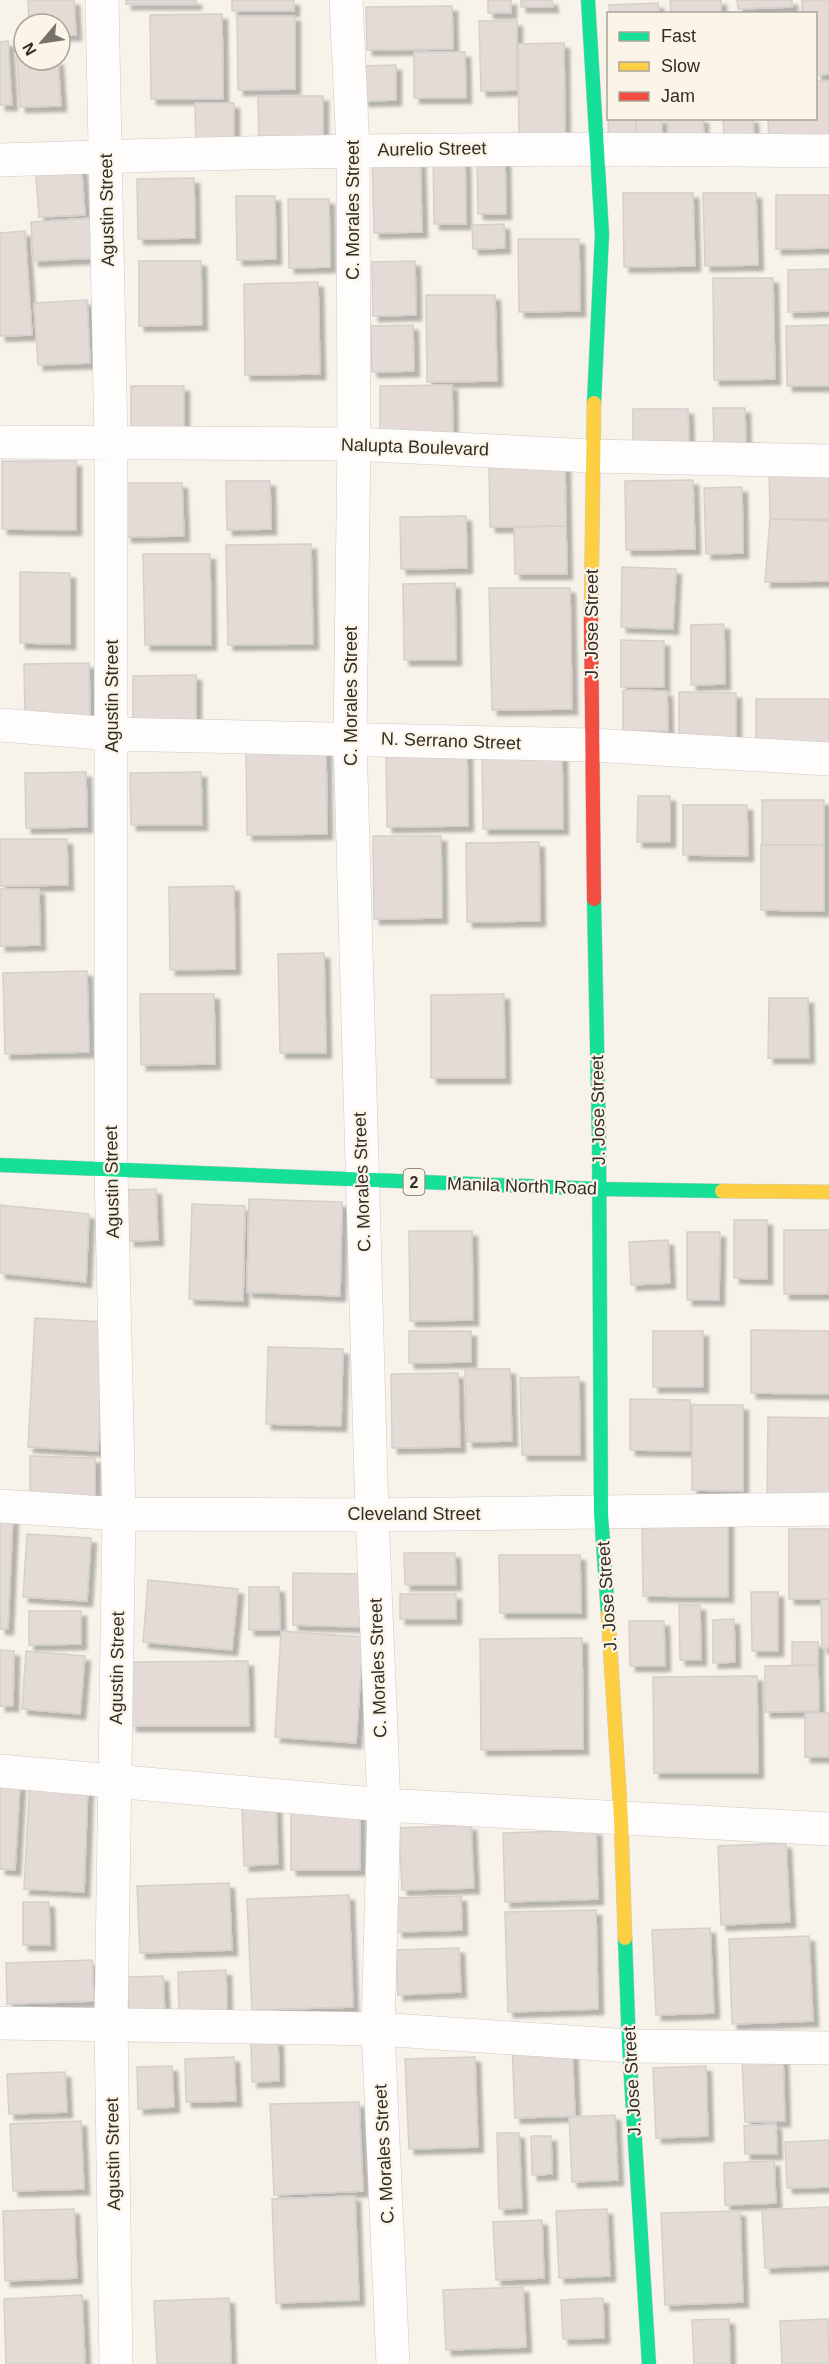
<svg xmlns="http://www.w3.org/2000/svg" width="829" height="2364" viewBox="0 0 829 2364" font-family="Helvetica,sans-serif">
<defs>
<filter id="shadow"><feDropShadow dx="5.5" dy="5.5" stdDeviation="1.5" flood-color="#0004"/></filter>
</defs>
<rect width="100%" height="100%" fill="#f7f3eb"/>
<path fill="#e4dad6" stroke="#d4d0cb" stroke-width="1.5" filter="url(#shadow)" d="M28,0H74L76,35H60V24H29Z
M126,0H196V4H126Z
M232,0H294V11H232Z
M488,0H511V13H488Z
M521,0H552L553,7H521Z
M670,0H721V14H671Z
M737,0H792V7L738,9Z
M802,0H829V74L816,75V14H802Z
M658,3L659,14H610L609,5Z
M452,6L453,49L367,50L366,7Z
M222,14L223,99H151L150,15Z
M237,16H295V89L238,90Z
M479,21H517V90L481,91Z
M8,41L12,105H0V42Z
M16,43H24V60H58L61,106L20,107Z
M564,43L565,139H519L518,44Z
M414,52H465L466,98H414Z
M396,65V100L363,101L362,66Z
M816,81H829V146L769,147L768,118H816Z
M258,96H323V141H259Z
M195,103H234V149H196Z
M608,118H636L637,143L609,144Z
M636,118H662V141H637Z
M668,118H703L704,144L668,145Z
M723,118H753L754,143H724Z
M420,151L422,232L374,233L372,152Z
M433,151H465L466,224H434Z
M477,156H505L506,214H478Z
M81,161L85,215L39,217L35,164Z
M194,178L195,238L138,239L137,179Z
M623,193H693L695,266L624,267Z
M703,193H756L758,265L705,266Z
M776,195H829V248L776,249Z
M236,196H275L276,259L237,260Z
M288,199H329L330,267L289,268Z
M92,218L95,258L33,261L31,222Z
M504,224L505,248L473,249L472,225Z
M25,231L32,335L0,336V233Z
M518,239H579L580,311L519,312Z
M139,261H201L202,325L139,326Z
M415,261L416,315L373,316L372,262Z
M829,269V311L788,312V270Z
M713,278H773L775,379L714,380Z
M318,282L320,374L245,375L244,284Z
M426,295H495L497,381L427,382Z
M87,300L90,363L38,365L34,303Z
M413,325L414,371L372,372L371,326Z
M829,325V386H787L786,326Z
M452,385L453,444H380V386Z
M131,386H184V436H131Z
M713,408H745L746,453L714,454Z
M633,409H688L689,443L633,444Z
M2,461H76V530L2,529Z
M565,465L566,526L490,527L489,466Z
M829,469V519H770L769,470Z
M693,480L695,549L626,550L625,481Z
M226,481H270L271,529L227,530Z
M126,483H182L184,536L126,537Z
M742,487L743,553L706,554L704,488Z
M466,516L467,568L401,569L400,517Z
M770,519L829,521V581L765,582Z
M566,526L567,574H515L514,527Z
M311,544L313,644L228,645L226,545Z
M143,554H210L211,645H145Z
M622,567L676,569L673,629L621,627Z
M20,572L70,573V644L20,643Z
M455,583L456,660H404L403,584Z
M489,588H570L572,709L492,710Z
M724,624L725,684L691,685V625Z
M621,640L664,641V687H621Z
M89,663L90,720L25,721L24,664Z
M196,675V723L133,724V676Z
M623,690L667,691L668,731H623Z
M679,692L736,693V748H679Z
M756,699H829V747L756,746Z
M386,743H467L468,826L387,827Z
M326,747L327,834L247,835L246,748Z
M482,751H562L563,829H483Z
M86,772L87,827L26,828L25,773Z
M201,772L202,825H131L130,773Z
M638,796H670V842H637Z
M762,800H824V845H762Z
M683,805H747L748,856L683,855Z
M373,836H441L442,918L374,919Z
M0,839H67L68,885L0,886Z
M539,842L540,921L467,922L466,843Z
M761,845H824V911L761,910Z
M234,886L235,969L170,970L169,887Z
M0,889H39L40,945L0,946Z
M324,953L326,1053H280L278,954Z
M87,971L89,1052L5,1054L3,973Z
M140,994H214L215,1064L141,1065Z
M504,994L505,1078H431V995Z
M769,998H808L809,1058H768Z
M156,1189L158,1240L129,1241L127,1190Z
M249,1199L342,1202L340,1296L247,1292Z
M192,1204L245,1206L243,1301L189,1299Z
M0,1205L89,1214L86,1282L0,1273Z
M734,1220H767V1279L734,1278Z
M784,1230H829V1294H784Z
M409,1231H472L473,1320L410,1321Z
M687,1232H720L719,1300H687Z
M668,1240L670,1283L631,1285L629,1242Z
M35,1318L104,1322L98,1451L28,1447Z
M751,1330L829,1331V1394L751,1393Z
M409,1331H471V1362L409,1363Z
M653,1331H703V1387H653Z
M268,1347L343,1349L341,1426L266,1424Z
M465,1369H510L512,1441L467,1442Z
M458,1373L460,1447L392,1448L391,1374Z
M579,1377L580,1455H522L520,1378Z
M630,1399L690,1400V1451L630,1450Z
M692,1405H743V1491L692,1490Z
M768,1417L829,1418V1499H767Z
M30,1456L95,1458V1502L30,1501Z
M0,1512L13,1513L8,1629H0Z
M728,1518V1597L643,1596L642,1519Z
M789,1529H829V1599H789Z
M27,1534L91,1538L87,1601L23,1597Z
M404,1553H455L456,1585H405Z
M499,1555H580L581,1613H500Z
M293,1573L362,1574L361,1627L293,1625Z
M148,1580L238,1589L232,1650L143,1642Z
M249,1587H279L280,1630H249Z
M751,1592H778V1651H752Z
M400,1594H456V1619H400Z
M821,1599H829V1648H822Z
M679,1605H700L701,1660H680Z
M29,1611H81V1644L29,1645Z
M734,1619L735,1662L713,1663V1620Z
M629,1621H664L665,1666H630Z
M281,1631L363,1637L356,1743L275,1737Z
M582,1638L583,1749L481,1750L480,1639Z
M792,1642H818V1665L792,1666Z
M0,1650L14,1651L13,1706H0Z
M26,1651L85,1656L80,1714L22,1709Z
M248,1661L249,1726H131L130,1662Z
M818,1665L819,1711L765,1712V1666Z
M757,1676L758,1773H654L653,1677Z
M805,1713H829V1757H805Z
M30,1780L88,1783L84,1892L24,1889Z
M0,1783L20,1784L15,1870L0,1869Z
M276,1805L278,1864L244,1866L242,1806Z
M291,1812H360V1870H291Z
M471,1825L474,1888L402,1890L399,1828Z
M596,1830L598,1899L505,1902L503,1833Z
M786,1843L790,1922L721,1925L718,1846Z
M229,1883L232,1950L140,1953L137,1886Z
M349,1895L353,2007L252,2010L247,1899Z
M461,1896L462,1930L397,1932L396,1898Z
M23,1902H49L50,1945H23Z
M596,1910L598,2009L508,2012L505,1912Z
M710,1928L714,2013L656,2015L652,1930Z
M809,1936L813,2021L732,2024L729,1939Z
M459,1948L461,1992L398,1995L396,1950Z
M92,1960L94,2001L7,2004L6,1963Z
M226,1970L227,2012L179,2014L178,1972Z
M163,1976L165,2017L129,2018L127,1977Z
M278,2040L279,2081L252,2082L251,2041Z
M572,2043L575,2116L515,2118L512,2045Z
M234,2057L236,2101L186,2102L185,2059Z
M475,2057L478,2147L409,2149L405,2059Z
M783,2058L785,2121L745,2122L742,2060Z
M172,2066L174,2107L138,2109L137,2067Z
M706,2066L708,2136L656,2138L653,2068Z
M65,2072L67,2112L9,2114L7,2074Z
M359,2102L363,2191L274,2195L270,2104Z
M615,2115L618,2180L572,2182L569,2117Z
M81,2121L84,2189L13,2191L10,2124Z
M776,2124L777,2154H745L744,2126Z
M497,2133H519L522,2208L499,2209Z
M531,2136H551L552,2174L532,2175Z
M829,2140V2187L787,2188L785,2142Z
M774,2161L776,2203L725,2205L724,2163Z
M355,2196L359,2300L276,2303L272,2199Z
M829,2207V2265L765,2268L762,2210Z
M74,2209L77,2278L5,2281L3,2211Z
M607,2209L610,2276L559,2278L556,2211Z
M740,2211L743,2302L665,2305L661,2213Z
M542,2220L544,2278L496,2280L493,2222Z
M523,2287L526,2347L446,2350L443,2290Z
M82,2295L85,2364H6L4,2299Z
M229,2298L231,2364H157L154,2301Z
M603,2298L604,2338L563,2339L561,2300Z
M729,2319L730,2364H694L692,2320Z
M828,2319L829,2364H782L780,2321Z"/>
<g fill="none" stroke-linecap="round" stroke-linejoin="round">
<defs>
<path id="street" d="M102,0L111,443V1170L119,1514L111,2023L116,2364
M346,0L353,150L354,444L350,738L372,1515L384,1805L378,2029L393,2364
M0,160C276,150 552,147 829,151
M0,442L354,444L592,456L829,461
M0,725L112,734L591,745L829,759
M0,1506L119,1514L372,1515L829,1509
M0,1771L384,1805L829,1829
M0,2023L378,2029L629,2046L829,2048"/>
<path id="fast" d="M588,0L602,234L594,403
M594,899L599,1140L601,1513L608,1614
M0,1165L599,1189L722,1191
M625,1938L629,2046L649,2364"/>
<path id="slow" d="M591,619L594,403
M722,1191L829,1192
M608,1614L621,1819L625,1938"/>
<path id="jam" d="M591,619L594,899"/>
</defs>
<use href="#street" stroke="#cdcac4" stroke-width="34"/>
<use href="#fast" stroke="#cdcac4" stroke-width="15"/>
<use href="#slow" stroke="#cdcac4" stroke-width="15"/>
<use href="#jam" stroke="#cdcac4" stroke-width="15"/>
<use href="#street" stroke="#fefdfc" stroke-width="33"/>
<use href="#fast" stroke="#16e098" stroke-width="14"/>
<use href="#slow" stroke="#ffcf43" stroke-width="14"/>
<use href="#jam" stroke="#f24e42" stroke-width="14"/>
</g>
<g text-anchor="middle" stroke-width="4.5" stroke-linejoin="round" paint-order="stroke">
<rect fill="#fcf4e6" stroke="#6e6962" stroke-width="1.5" x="403.5" y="1169" width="21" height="26" rx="4.5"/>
<g font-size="16" font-weight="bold" fill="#312e29">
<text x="414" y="1188">2</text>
</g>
<g font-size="18" fill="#312e29" stroke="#fcf4e6">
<text transform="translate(432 149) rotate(-1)" y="6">Aurelio Street</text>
<text transform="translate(107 210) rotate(-91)" y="6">Agustin Street</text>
<text transform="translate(353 210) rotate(-90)" y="6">C. Morales Street</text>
<text transform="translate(415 447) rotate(2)" y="6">Nalupta Boulevard</text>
<text transform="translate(592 624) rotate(-90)" y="6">J. Jose Street</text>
<text transform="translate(112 696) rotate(-90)" y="6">Agustin Street</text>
<text transform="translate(351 696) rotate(-90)" y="6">C. Morales Street</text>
<text transform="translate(451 741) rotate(2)" y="6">N. Serrano Street</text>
<text transform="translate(598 1110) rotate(-91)" y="6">J. Jose Street</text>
<text transform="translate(112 1182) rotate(-91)" y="6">Agustin Street</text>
<text transform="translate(362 1182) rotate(-92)" y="6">C. Morales Street</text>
<text transform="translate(522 1186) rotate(2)" y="6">Manila North Road</text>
<text x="414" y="1520">Cleveland Street</text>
<text transform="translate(607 1596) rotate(-94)" y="6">J. Jose Street</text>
<text transform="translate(117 1668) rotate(-89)" y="6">Agustin Street</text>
<text transform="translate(378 1668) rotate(-92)" y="6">C. Morales Street</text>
<text transform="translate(632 2081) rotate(-93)" y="6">J. Jose Street</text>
<text transform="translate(113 2154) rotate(-91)" y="6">Agustin Street</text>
<text transform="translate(384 2154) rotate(-93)" y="6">C. Morales Street</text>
</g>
</g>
<rect x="607" y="12" width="210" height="108" fill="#fcf4e6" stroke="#aba59a" stroke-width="1.5"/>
<rect x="619" y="32" width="30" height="9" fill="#16e098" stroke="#aba59a" stroke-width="1.5"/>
<text x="661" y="42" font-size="18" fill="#312e29">Fast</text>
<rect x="619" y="62" width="30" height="9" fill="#ffcf43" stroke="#aba59a" stroke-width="1.5"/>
<text x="661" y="72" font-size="18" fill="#312e29">Slow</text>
<rect x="619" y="92" width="30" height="9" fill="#f24e42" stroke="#aba59a" stroke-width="1.5"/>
<text x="661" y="102" font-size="18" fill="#312e29">Jam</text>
<g transform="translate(42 42) rotate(241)"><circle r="28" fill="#fcf4e6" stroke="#aba59a" stroke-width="1.5"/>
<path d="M0-4.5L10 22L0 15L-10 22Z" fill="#76736d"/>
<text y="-9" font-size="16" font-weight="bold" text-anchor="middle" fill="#312e29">N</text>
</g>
</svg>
